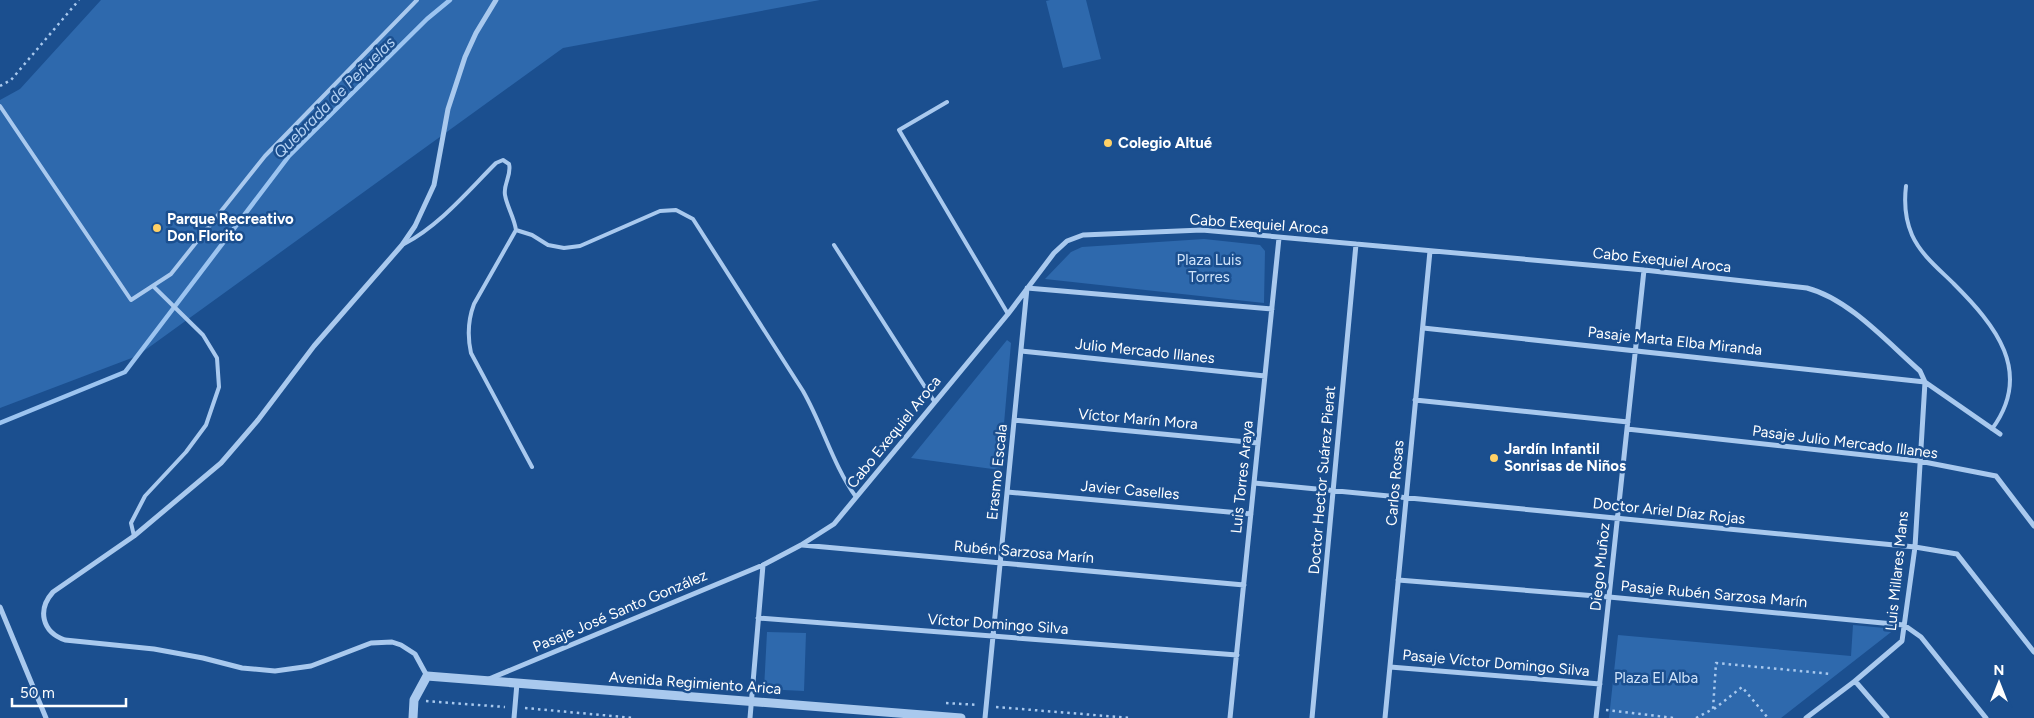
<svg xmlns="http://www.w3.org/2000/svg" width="2034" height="718" viewBox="0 0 2034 718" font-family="Figtree,sans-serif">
<rect width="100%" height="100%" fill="#1b4f8f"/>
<path fill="#2e69ad" d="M101,0H820L563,48L137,356L0,408V100L20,89Z
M1050,0H1086L1101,59L1063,68L1046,1Z
M1204,239L1260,245L1265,251L1264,303L1045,279L1071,252L1082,247Z
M1007,340L1011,343L1000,470L911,458Z
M1853,625L1895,629L1781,718H1609L1618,635L1851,656Z
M767,632L806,633L804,691L764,689Z"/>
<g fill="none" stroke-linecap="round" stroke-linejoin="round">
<path stroke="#9cc4f0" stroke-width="4.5" d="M0,423L125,372L289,156L427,19L450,0"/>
<path stroke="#a9c9ee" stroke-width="2.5" stroke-dasharray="2.5 4" stroke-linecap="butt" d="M0,86L11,80L79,0
M426,701L505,707
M946,703L978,705
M996,707L1131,718
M525,708L634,718
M1714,709L1742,687L1768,718
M1606,710L1674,718
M1696,718L1713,709L1716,663L1832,674"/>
<path stroke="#a9c9ee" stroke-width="4" d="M947,102L899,130L1008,314
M0,106L131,300L171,274L265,156L417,0
M1906,186C1904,203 1905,219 1912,235C1921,255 1939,269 1954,284C1995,325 2034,372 1992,429
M516,230L532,235L548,245L564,248L580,246L660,211L676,210L693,219L803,391C823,426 833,465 856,497
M404,244C440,225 467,192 496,163L503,160L509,164C512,175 503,184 505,195C507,207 514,217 516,230L474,304C468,320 467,335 471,353L532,467
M834,245L934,401
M134,536L131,523L145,496L186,452L206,425L219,387L217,358L203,335L153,286"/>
<path stroke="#a9c9ee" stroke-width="5" d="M1423,328L1925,382
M1021,351L1265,376
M1415,400L1628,422
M1014,420L1258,443
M1627,429L1919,461L1996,476L2034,526
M1254,483L1915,547L1957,554L2034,652
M1007,492L1251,514
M802,545L1244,585
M1398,580L1609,597L1904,625L1921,637L1986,718
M0,607L46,718
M758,618L1237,655
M1390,667L1600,684
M427,676L415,654L401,645L392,642L371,643L311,666L275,671L242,668L203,658L154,649L65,640C42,632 37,610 53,592L134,536L221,463L258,420L314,346L402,245L415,226L434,185L448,109L465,57L476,33L496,0
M489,679L763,565L801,545L834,524L1008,314L1054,253L1067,241L1083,235L1202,230L1644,270L1807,288C1849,299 1887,342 1920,371L1925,382L2000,434
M1855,681L1887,718
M514,718L517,683
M750,718L763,565
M985,718L1027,288L1272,309
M1230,718L1279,238
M1312,718L1356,244
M1385,718L1430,251
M1596,718L1644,270
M1806,718L1855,681L1902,641L1915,547L1925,382"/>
<path stroke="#a9c9ee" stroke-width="9" d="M413,718L414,700L427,676L961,718"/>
</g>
<g fill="#ffd166" stroke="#1b4f8f" stroke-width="2">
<circle cx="1108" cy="143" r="5"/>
<circle cx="157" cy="228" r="5"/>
<circle cx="1494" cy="458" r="5"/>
</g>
<g text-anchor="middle" stroke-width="5" stroke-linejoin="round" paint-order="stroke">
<g font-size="15" font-weight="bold" fill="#fff" stroke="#1b4f8f" text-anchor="start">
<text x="1118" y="148">Colegio Altué</text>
<text x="167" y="224">Parque Recreativo<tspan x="167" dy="17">Don Florito</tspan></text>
<text x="1504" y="454">Jardín Infantil<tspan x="1504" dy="17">Sonrisas de Niños</tspan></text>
</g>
<g font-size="15" fill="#fff" stroke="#1b4f8f">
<text transform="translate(1259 224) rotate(4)" y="5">Cabo Exequiel Aroca</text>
<text transform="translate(1662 260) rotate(6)" y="5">Cabo Exequiel Aroca</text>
<text transform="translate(1675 341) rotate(6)" y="5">Pasaje Marta Elba Miranda</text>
<text transform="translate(1145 351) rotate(6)" y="5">Julio Mercado Illanes</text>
<text transform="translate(1138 419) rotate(5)" y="5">Víctor Marín Mora</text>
<text transform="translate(894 432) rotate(-51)" y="5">Cabo Exequiel Aroca</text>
<text transform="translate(1845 442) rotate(7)" y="5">Pasaje Julio Mercado Illanes</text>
<text transform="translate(997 472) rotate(-84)" y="5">Erasmo Escala</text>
<text transform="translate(1242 477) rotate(-84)" y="5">Luis Torres Araya</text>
<text transform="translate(1322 480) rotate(-85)" y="5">Doctor Hector Suárez Pierat</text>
<text transform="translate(1395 483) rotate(-85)" y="5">Carlos Rosas</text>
<text transform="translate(1130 490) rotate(5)" y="5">Javier Caselles</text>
<text transform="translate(1669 511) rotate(6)" y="5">Doctor Ariel Díaz Rojas</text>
<text transform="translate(1024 552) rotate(5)" y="5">Rubén Sarzosa Marín</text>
<text transform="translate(1600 567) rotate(-84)" y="5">Diego Muñoz</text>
<text transform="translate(1897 571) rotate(-84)" y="5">Luis Millares Mans</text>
<text transform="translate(1714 594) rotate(5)" y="5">Pasaje Rubén Sarzosa Marín</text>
<text transform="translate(620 611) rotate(-23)" y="5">Pasaje José Santo González</text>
<text transform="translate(998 624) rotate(4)" y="5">Víctor Domingo Silva</text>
<text transform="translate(1496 663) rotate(5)" y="5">Pasaje Víctor Domingo Silva</text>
<text transform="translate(695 683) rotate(4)" y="5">Avenida Regimiento Arica</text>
</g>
<g font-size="15" fill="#cfe3fa" stroke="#1b4f8f">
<text x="1209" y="265">Plaza Luis<tspan x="1209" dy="17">Torres</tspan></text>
<text x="1656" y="683">Plaza El Alba</text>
</g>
<g font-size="16" font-style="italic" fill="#b5d3f5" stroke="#1b4f8f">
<text transform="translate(334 97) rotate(-45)" y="6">Quebrada de Peñuelas</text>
</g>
</g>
<g transform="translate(1999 683)" stroke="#1b4f8f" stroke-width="4" paint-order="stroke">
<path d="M0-4L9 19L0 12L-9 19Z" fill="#ffffff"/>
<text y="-8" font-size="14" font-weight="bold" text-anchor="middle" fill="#ffffff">N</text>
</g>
<path d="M12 698v8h114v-8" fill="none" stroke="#ffffff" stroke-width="2.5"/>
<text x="20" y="698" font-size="15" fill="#ffffff" stroke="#1b4f8f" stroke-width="4" paint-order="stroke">50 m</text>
</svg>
